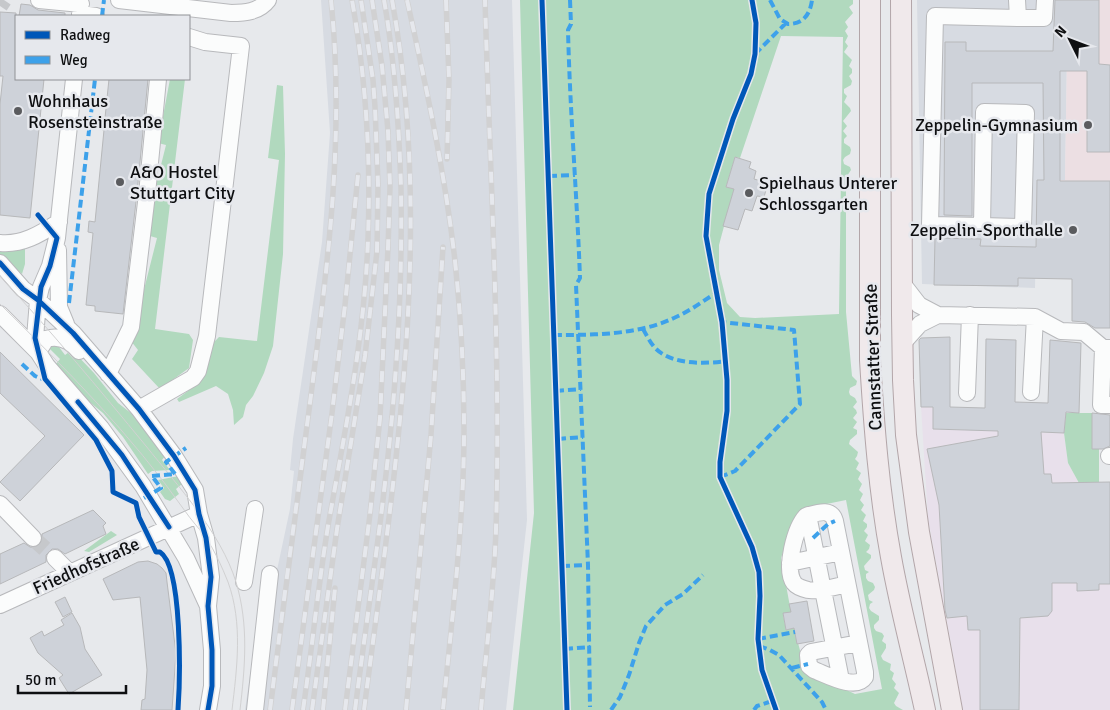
<svg xmlns="http://www.w3.org/2000/svg" width="1110" height="710" viewBox="0 0 1110 710" font-family="Signika,sans-serif">
<rect width="100%" height="100%" fill="#e7e9ec"/>
<path fill="#e8e0eb" d="M921,407H933V429L1064,433L1068,463L1079,483L1110,482V710H962L955,665L928,518Z"/>
<path fill="#d7dbe2" d="M321,0H512L527,520L506,710H245L258,619L262,573L277,570L290,509L294,471L290,470L293,439L322,242L330,133Z
M917,0H1099V54H1067L1065,181H1037L1035,288L922,284Z"/>
<path fill="#ecdfe3" d="M1099,0H1110V280L1036,278L1037,180H1065L1067,54H1099Z"/>
<path fill="#b1d9be" fill-rule="evenodd" d="M520,0H853V4L849,7L853,13L845,22L848,27L845,31L848,36L845,42L848,46L844,52L852,60L849,66L852,69V73L849,76L852,81L851,85L844,89V93L847,96L844,102L850,108L851,111L843,121L847,126L843,131L847,136L844,139V143L850,147L851,150L850,154L845,157L843,160L844,164L850,167L851,170L847,176L851,179V183L846,186V312L852,376L857,381L856,385L850,388L849,392L850,395L855,398L857,402L853,407L856,410L857,413L853,418L857,422L853,428L857,430V434L850,440L849,444L858,452L857,456L855,459L859,463L856,469L861,473L858,479L862,484L859,490L863,494L860,500L864,505L861,510L866,515L863,521L867,524V527L864,531L868,535L865,541L870,545L869,549L866,552L871,555V558L864,566L865,570L869,572L866,574V578L868,581L873,583L875,587L874,590L868,595L869,600L873,602L870,604L869,608L871,611L879,616V620L874,625V628L876,631L882,633L884,636L882,641L886,644V648L881,656L883,660L891,664L890,670L894,673L892,679L896,684L894,688L899,693L894,703L896,706L903,710H513L534,513ZM781,36L843,37L839,314L755,318L740,317L727,303L719,270V245L734,189L726,187L735,157L740,158ZM846,500L882,689L855,694L810,673L805,669L794,628L786,630L783,614L791,612L781,558L795,517L802,509Z
M170,79H185L155,329L189,334L193,340L189,368L160,389L132,359L138,350L131,341L157,238L150,236L151,205L166,145L158,143Z
M277,85L283,86L285,154L283,254L273,346L264,373L253,396L246,405L243,417L234,425L233,410L228,394L216,386L179,402L177,399L196,385L213,343L219,337L257,341L279,160L268,158Z
M0,248L25,249V264L22,274L0,255Z
M56,343L65,355L72,350L94,373L118,403L136,417L165,456L162,460L170,470L152,471L148,474L123,437L103,413L86,399L56,364L60,359L49,348Z
M1066,413H1093L1092,448L1099,449V482L1079,483L1068,463L1064,433Z
M179,476L182,484L176,489L179,494L170,501L165,499L160,492L164,488L158,480Z
M111,531L117,535L89,552L84,551Z"/>
<path fill="#ced2d9" stroke="#b7b8ba" d="M1055,0H1099V64L1110,65V152H1087V71H1060V181H1110V328H1095L1085,322L1072,321V279L1018,278V286L934,285L935,238L981,239L980,246L1036,247L1037,180H1044L1043,83H972V216L944,215L945,42H966V51H1053Z
M21,4L30,5L38,10L65,13V16H19Z
M0,12L16,13V79H44L30,218L0,215V104L3,76H0Z
M109,79H148L137,193L123,314L95,311V306L86,305L93,233L88,232L89,221L95,222L104,130L99,129L100,118H105Z
M735,157L751,162L749,168L756,171L754,179L768,183L764,197L757,196L752,211L745,209L738,230L723,226L734,189L726,187Z
M950,337V407L985,408L986,339L1016,340L1015,402L1048,403L1050,340L1081,343L1079,413L1066,412L1064,433L1041,432L1044,474H1051L1052,483L1110,482V584H1099V590L1077,591V583H1052V611L1048,616L1020,618L1019,710H980V630H968L967,616L947,618L945,610L939,505L927,449L998,436V431L933,429V407H921L919,340L921,338Z
M0,352L84,435L20,501L0,482L45,436L0,393Z
M1092,413L1110,415V446L1103,449H1092Z
M93,510L106,523L103,526L106,534L65,554L58,549H52L46,555V562L0,584V554L24,543L30,547L36,548L42,541V534Z
M148,561L157,564L162,568L166,573L167,582L176,653L172,710H141L142,700L145,699L147,670L140,597L113,600L103,579L138,562Z
M65,597L72,612L63,617L55,602Z
M807,601L814,641L797,644L794,628L786,630L783,613L791,612L789,604Z
M72,613L80,627L85,649L102,675L69,694L59,678L63,675L38,653L30,638L42,631L44,636L64,625L61,620Z"/>
<g fill="none" stroke-linecap="round" stroke-linejoin="round">
<path stroke="#c6c8cb" stroke-width="16" stroke-dasharray="16 8" stroke-linecap="butt" d="M0,6L4,0
M33,538L55,558"/>
<defs>
<path id="minor" d="M39,0L81,4
M119,0L231,13C245,13 259,12 268,0
M1017,0L1018,18H1044L1045,0
M80,14L96,16
M982,226L1023,227L1026,113L984,112L982,226L930,225L935,16L1018,18
M0,243C23,245 40,234 59,222
M58,250L59,307L66,324
M0,263L23,289L38,300L73,333L139,409L174,456L195,490L199,514L206,538L211,577L208,606L212,650V686L208,710
M902,283L919,305L938,315L1035,317L1061,331L1084,332L1103,348
M0,314L38,352L47,366L101,428L143,486L186,558L208,606
M902,344L920,324L938,315
M1110,348H1103L1101,405H1110
M38,352L35,338L38,300L41,287L50,266L57,238L74,79
M38,352L46,339C59,335 70,340 79,351
M108,374L131,327L147,194L158,79
M1031,392L1035,317
M967,393L970,315
M139,409L193,378L198,371L207,336L241,46L205,42L189,37
M1109,456H1110
M0,504L33,538
M808,515L841,680
M55,558L70,573
M790,563L841,552
M244,582L255,509
M847,584C838,586 818,592 808,590C804,589 797,587 794,583C784,569 795,528 806,516C817,513 831,507 835,521C845,572 855,622 865,672V677C856,691 827,675 814,670L809,666L808,655L811,652L859,643
M0,605L199,514
M255,710L270,574"/>
<path id="major" d="M870,0V360C874,426 879,492 891,557C900,608 914,659 925,710
M901,0L902,315L903,380L906,435L919,532L952,710"/>
</defs>
<use href="#minor" stroke="#b8b9bc" stroke-width="18"/>
<use href="#major" stroke="#b3a6a9" stroke-width="22"/>
<use href="#minor" stroke="#fbfcfc" stroke-width="16"/>
<use href="#major" stroke="#f0e9eb" stroke-width="20"/>
<path stroke="#d1d1d2" stroke-width="1" d="M0,276C51,331 99,389 146,446C178,486 221,533 236,582C249,625 245,667 240,710
M0,304C66,369 131,434 185,511C191,520 199,528 206,538C215,551 222,567 228,582C243,623 237,668 232,710"/>
<defs>
<path id="rail" d="M407,0C426,86 445,173 455,261C461,317 464,374 464,431C464,524 452,617 443,710
M446,0L449,79L447,159
M270,710C283,605 297,500 311,395C328,263 345,134 331,0
M292,710L332,413L345,305L358,175
M303,710C312,649 318,587 328,526C345,431 365,335 368,238C371,158 366,79 352,0
M312,710L337,529L365,356L377,251L378,184L375,107L373,80L361,0
M323,710L335,588
M345,710L370,514L380,418L388,248L390,187L388,131L382,66L372,0
M355,710C369,600 387,490 395,380C400,316 402,252 401,188C399,125 395,62 384,0
M364,710C394,477 435,234 392,0
M406,710L431,435L443,247
M481,710C486,650 494,590 496,529C501,353 490,176 485,0"/>
</defs>
<use href="#rail" stroke="#d1d1d2" stroke-width="5.5"/>
<use href="#rail" stroke="#e6e8ed" stroke-width="4" stroke-dasharray="11" stroke-linecap="butt"/>
<path stroke="#3da1ea" stroke-width="4" stroke-dasharray="8 4" stroke-linecap="butt" d="M570,0L571,24L568,30C570,113 577,196 580,278L576,285L588,565L590,707
M770,0L780,19L788,24C803,24 810,15 812,0
M102,16L104,0
M755,54L785,24
M549,176L575,175
M69,303L95,79
M643,329C647,336 651,344 656,349C673,365 705,364 726,361
M554,335C595,335 639,335 676,317C690,311 703,301 716,293
M22,364L35,376L47,381
M556,391L581,389
M558,439L583,437
M175,474L166,462L186,448
M152,476L175,474
M720,477L735,471L800,404L794,330L722,322
M144,498L161,488L152,476
M813,538L828,524L835,521
M562,566L588,565
M758,639L795,632
M759,646L770,650L779,655L822,702L826,710
M565,649L590,647
M792,668L808,664
M611,710L620,697L629,675L639,643L646,626L665,605L683,594L703,575
M754,710L757,706L772,701"/>
<defs>
<path id="cycleway" d="M542,0L567,710
M752,0L756,23L755,54L751,74L733,119L709,194L706,236L722,322L727,380V411L720,462V477L752,547L759,572L760,596L758,639L762,670L776,710
M38,215L57,238L50,266L41,287L35,338L45,379L96,440L112,471L113,492L136,503L139,517L156,552H160C183,567 180,681 178,710
M0,263L23,289L38,300L73,333L139,409L174,456L195,490L199,514L206,538L211,577L208,606L212,650V686L208,710
M78,402L122,455L169,527"/>
</defs>
<use href="#cycleway" stroke="#e6e8ed" stroke-width="8"/>
<use href="#cycleway" stroke="#0057b8" stroke-width="5"/>
</g>
<g fill="#5a5b5e" stroke="#e6e8ed" stroke-width="2">
<circle cx="18" cy="111" r="5"/>
<circle cx="1088" cy="125" r="5"/>
<circle cx="120" cy="182" r="5"/>
<circle cx="749" cy="193" r="5"/>
<circle cx="1073" cy="230" r="5"/>
</g>
<g text-anchor="middle" stroke-width="5" stroke-linejoin="round" paint-order="stroke">
<g font-size="18" fill="#0e0f11" stroke="#e6e8ed" text-anchor="start">
<text x="28" y="107">Wohnhaus<tspan x="28" dy="21">Rosensteinstraße</tspan></text>
<text x="1078" y="131" text-anchor="end">Zeppelin-Gymnasium</text>
<text x="130" y="178">A&amp;O Hostel<tspan x="130" dy="21">Stuttgart City</tspan></text>
<text x="759" y="189">Spielhaus Unterer<tspan x="759" dy="21">Schlossgarten</tspan></text>
<text x="1063" y="236" text-anchor="end">Zeppelin-Sporthalle</text>
</g>
<g font-size="18" fill="#0e0f11" stroke="#e6e8ed">
<text transform="translate(873 357) rotate(-92)" y="6">Cannstatter Straße</text>
<text transform="translate(86 566) rotate(-24)" y="6">Friedhofstraße</text>
</g>
</g>
<rect x="15" y="15" width="175" height="65" fill="#e6e8ed" stroke="#909195"/>
<rect x="25" y="31" width="25" height="8" fill="#0057b8" stroke="#909195"/>
<text x="60" y="40" font-size="15" fill="#0e0f11">Radweg</text>
<rect x="25" y="56" width="25" height="8" fill="#3da1ea" stroke="#909195"/>
<text x="60" y="65" font-size="15" fill="#0e0f11">Weg</text>
<g transform="translate(1070 40) rotate(312)" stroke="#e6e8ed" stroke-width="4" paint-order="stroke">
<path d="M0-4L9 19L0 12L-9 19Z" fill="#0e0f11"/>
<text y="-8" font-size="14" font-weight="bold" text-anchor="middle" fill="#0e0f11">N</text>
</g>
<path d="M18 685v8h108v-8" fill="none" stroke="#0e0f11" stroke-width="2.5"/>
<text x="25" y="685" font-size="15" fill="#0e0f11" stroke="#e6e8ed" stroke-width="4" paint-order="stroke">50 m</text>
</svg>
